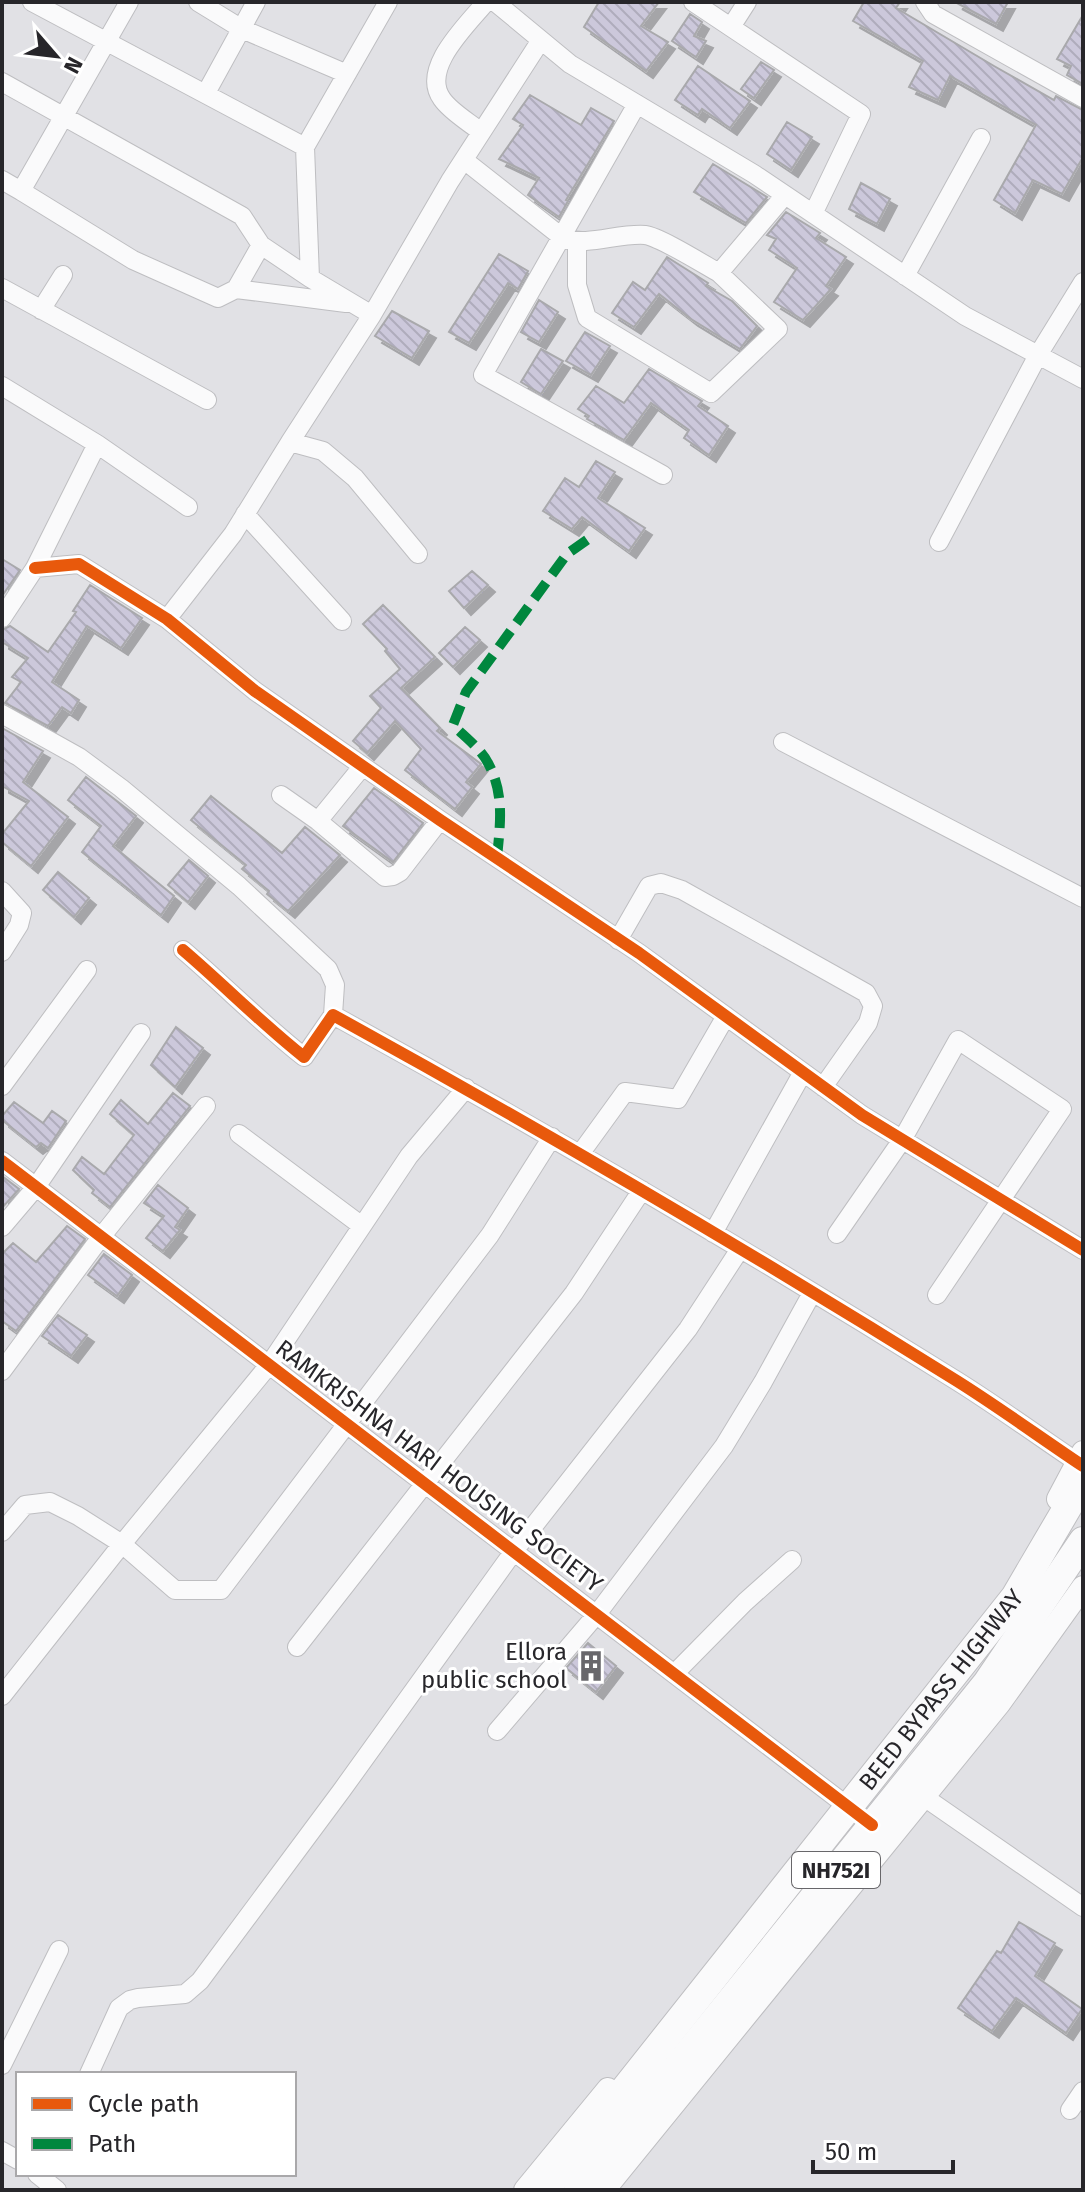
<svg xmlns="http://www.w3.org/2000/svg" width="1085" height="2192" viewBox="0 0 1085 2192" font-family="'Fira Sans',sans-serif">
<defs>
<pattern id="building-back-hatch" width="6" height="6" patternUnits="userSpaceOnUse" patternTransform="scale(2)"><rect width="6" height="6" fill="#ccc8db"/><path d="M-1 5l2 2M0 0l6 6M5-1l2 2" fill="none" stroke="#afacbc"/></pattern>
<filter id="shadow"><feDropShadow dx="7" dy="7" stdDeviation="0" flood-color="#0004"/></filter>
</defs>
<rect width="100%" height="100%" fill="#e1e1e5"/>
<path fill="url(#building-back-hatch)" stroke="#a9a9ac" stroke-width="2" filter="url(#shadow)" d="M599,2H659L641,26L668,42L646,71L584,27Z
M864,2H900L896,8L994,66L1054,100L1056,96L1083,110V157L1062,194L1033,180L1015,213L994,200L1036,125L950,76L938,100L909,87L923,61L853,21Z
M955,2H1008L996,24Z
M690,14L702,22L694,36L706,41L696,57L672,41Z
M1083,15V84L1067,75L1071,66L1057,59Z
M761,62L774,70L754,98L741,89Z
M698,66L750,101L730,128L702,109L698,115L675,100Z
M530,95L581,125L591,108L614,121L566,200L568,201L559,217L528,195L539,178L499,159L523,125L513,119Z
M787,122L812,137L791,170L767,154Z
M713,164L767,197L746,223L694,192Z
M861,183L890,199L877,224L849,209Z
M786,212L820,233L816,238L846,257L826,286L831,289L803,320L774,302L797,268L769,250L776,239L767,235Z
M499,254L528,271L518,289L508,283L469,343L449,332Z
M667,257L708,283L706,286L732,301L757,326L740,349L691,319L659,294L634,327L612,313L633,282L645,290Z
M539,300L558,312L539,342L521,332Z
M392,311L429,331L412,358L375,336Z
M585,332L610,346L591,375L566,361Z
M541,349L563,361L541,394L521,382Z
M649,369L702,401L698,406L728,426L709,455L684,438L689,430L651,403L624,440L587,419L589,416L578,409L596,386L624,403Z
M596,461L615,472L598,498L645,528L629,551L582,517L572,529L543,511L565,478L579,487Z
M2,559L20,570L2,596Z
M472,571L488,585L464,608L449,591Z
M90,585L142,618L121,648L87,626L52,682L79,700L71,713L62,707L48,726L5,703L21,682L12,677L28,658L2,642V630L10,626L48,652L76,612L73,611Z
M383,605L435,657L401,688L440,728L437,731L481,764L466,782L472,787L455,809L405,770L421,749L395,721L367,753L353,741L381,708L370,696L400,669L385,651L387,649L363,624Z
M465,627L480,640L453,667L439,653Z
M2,728L43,751L23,782L68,817L31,866L2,842V834L29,801L2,786Z
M86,777L136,816L113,846L174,896L161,915L82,852L101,826L68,800Z
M374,788L423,823L393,862L343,826Z
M211,796L282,853L305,827L340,855L288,911L267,894L269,891L242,869L246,865L191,820Z
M189,860L208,876L188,902L168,885Z
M58,872L89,898L74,917L43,890Z
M176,1027L203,1048L175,1087L151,1065Z
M173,1093L190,1106L110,1207L92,1193L94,1190L73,1170L82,1157L104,1174L134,1135L110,1114L121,1100L148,1124Z
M14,1102L43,1123L52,1111L66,1121L48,1148L41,1143L36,1147L2,1120V1116Z
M2,1176L19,1189L2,1208Z
M158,1185L188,1208L175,1227L180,1230L163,1251L146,1238L164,1216L144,1203Z
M67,1226L85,1239L16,1331L2,1321V1254L13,1243L36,1262Z
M104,1254L132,1275L117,1296L88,1275Z
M58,1315L87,1335L71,1356L42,1336Z
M588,1643L616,1666L596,1692L566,1668Z
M1019,1922L1055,1943L1035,1976L1082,2009L1066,2033L1016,1998L992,2031L958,2008L997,1951L1001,1953Z"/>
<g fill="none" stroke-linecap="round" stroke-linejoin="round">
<defs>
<path id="minor" d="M32,2L305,147
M198,2L242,29L347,74
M495,2L570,64L754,174L965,316L1083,379
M693,2L861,114L813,214
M925,2L933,14L1083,98
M731,27L747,2
M2,82L242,216L261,245L236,289L218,298L133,260L21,191L129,2
M206,93L256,2
M637,104L483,375L663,475
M481,132C469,122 451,112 442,99C420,69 466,26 486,2
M464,160L563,238C588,247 617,233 645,235C660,237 703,264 719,273L785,195
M2,180L21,191
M577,243V285L587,318L711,393L778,329L719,273
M261,245L310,278L372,315
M905,276L981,138
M310,278L305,147L388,2
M2,288L207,400
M236,289L346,303
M41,310L63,275
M2,386L97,444L188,507
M245,514L342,621
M939,542L1038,355L1083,282
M418,554L355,478L323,451L290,442L372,315L450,181L541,40
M35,568L79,564L167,619L255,691L440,820L639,953L862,1115L1083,1250
M2,618L35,568L97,444
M167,619L233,534L290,442
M2,714L79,757L121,788L239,886L328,969L335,985L333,1015
M783,742L1083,898
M281,795L318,821L385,877L393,876L400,872L440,820
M318,821L362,767
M2,891L22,913L19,925L2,952
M618,940L649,886L661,883L682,890L866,993L873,1006L868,1023L823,1087
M183,950C224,985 261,1023 304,1057L333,1015C544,1131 752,1253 957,1381C1000,1408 1041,1438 1083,1466
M2,1086L87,970
M239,1134L362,1226
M580,1154L625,1092L678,1099L726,1016
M2,1161L872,1825
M2,1227L36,1187L141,1033
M713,1233L803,1072
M837,1234L902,1140L958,1040L1062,1109L937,1295
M2,1371L101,1237L206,1106
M2,1532L25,1505L50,1502L78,1516L122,1544L175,1590H221L490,1235L552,1137
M297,1647L574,1293L642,1190
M675,1673L745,1602L792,1560
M2,1696L122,1544L269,1365L409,1156L466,1088
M497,1731L597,1614L724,1446L763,1382L812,1293
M914,1790L1083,1907
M2,2065L59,1950
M89,2074L119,2008L130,2000L138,1998L185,1994L200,1981L342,1790L514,1551L688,1329L740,1249
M1070,2110L1083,2091
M2,2151L18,2160
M37,2174L57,2190"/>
<path id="tertiary" d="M1058,1499L1083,1452
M525,2190L608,2089
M604,2190L999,1704L1083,1587"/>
<g id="trunk">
<path id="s1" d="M545,2190L1015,1597L1083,1481"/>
<path d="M578,2190L987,1683L1083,1541"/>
</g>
</defs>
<use href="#minor" stroke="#bebec1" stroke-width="20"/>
<use href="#tertiary" stroke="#bebec1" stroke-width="24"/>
<use href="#trunk" stroke="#bebec1" stroke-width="30"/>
<use href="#minor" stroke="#fafafb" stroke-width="18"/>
<use href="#tertiary" stroke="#fafafb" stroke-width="22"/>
<use href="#trunk" stroke="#fafafb" stroke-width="28"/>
<path stroke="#00873e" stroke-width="10" stroke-dasharray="20 10" stroke-linecap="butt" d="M497,858C500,825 505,794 488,763C481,749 464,736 453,725L466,692L567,554L591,537"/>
<defs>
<path id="cycleway" d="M35,568L79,564L167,619L255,691L440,820L639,953L862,1115L1083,1250
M183,950C224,985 261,1023 304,1057L333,1015C544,1131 752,1253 957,1381C1000,1408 1041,1438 1083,1466
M2,1161L872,1825"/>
</defs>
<use href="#cycleway" stroke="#fff" stroke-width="17"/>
<use href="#cycleway" stroke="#e8590c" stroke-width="12"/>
</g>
<defs>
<symbol id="building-bare" viewBox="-9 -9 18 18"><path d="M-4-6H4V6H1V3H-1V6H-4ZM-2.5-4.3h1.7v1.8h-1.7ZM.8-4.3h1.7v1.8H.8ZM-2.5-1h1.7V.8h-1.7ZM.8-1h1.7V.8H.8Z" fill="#68676b" stroke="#fff" stroke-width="2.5" paint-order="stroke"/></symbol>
</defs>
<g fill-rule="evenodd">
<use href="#building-bare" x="569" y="1644" width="44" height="44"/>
</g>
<g text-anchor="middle" stroke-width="6" stroke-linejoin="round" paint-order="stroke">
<rect fill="#fff" stroke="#68676a" stroke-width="2" x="792" y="1852" width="88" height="36" rx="6"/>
<g font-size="22" font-weight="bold" fill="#27262a">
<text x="836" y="1878">NH752I</text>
</g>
<g font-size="24" fill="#27262a" stroke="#fff">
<text transform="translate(439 1466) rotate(37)" y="8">RAMKRISHNA HARI HOUSING SOCIETY</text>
<text dy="8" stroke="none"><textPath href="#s1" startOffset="638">BEED BYPASS HIGHWAY</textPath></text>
</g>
<g font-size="24" fill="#27262a" stroke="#fff" text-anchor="end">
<text x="567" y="1660">Ellora<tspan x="567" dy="28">public school</tspan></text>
</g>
</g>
<rect width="1085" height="2192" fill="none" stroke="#27262a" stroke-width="8"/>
<rect x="16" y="2072" width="280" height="104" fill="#ffffff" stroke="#a9a8aa" stroke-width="2"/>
<rect x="32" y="2098" width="40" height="12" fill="#e8590c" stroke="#a9a8aa" stroke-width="2"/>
<text x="88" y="2112" font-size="24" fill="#27262a">Cycle path</text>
<rect x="32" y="2138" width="40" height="12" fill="#00873e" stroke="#a9a8aa" stroke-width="2"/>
<text x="88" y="2152" font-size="24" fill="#27262a">Path</text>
<g transform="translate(56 56) rotate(118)" stroke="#ffffff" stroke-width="6" paint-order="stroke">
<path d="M0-6L14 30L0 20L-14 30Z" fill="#27262a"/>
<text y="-12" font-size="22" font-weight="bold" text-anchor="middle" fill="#27262a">N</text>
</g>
<path d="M813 2160v12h140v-12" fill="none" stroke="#27262a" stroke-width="4"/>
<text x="825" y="2160" font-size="24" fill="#27262a" stroke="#ffffff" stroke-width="6" paint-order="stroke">50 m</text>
</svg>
